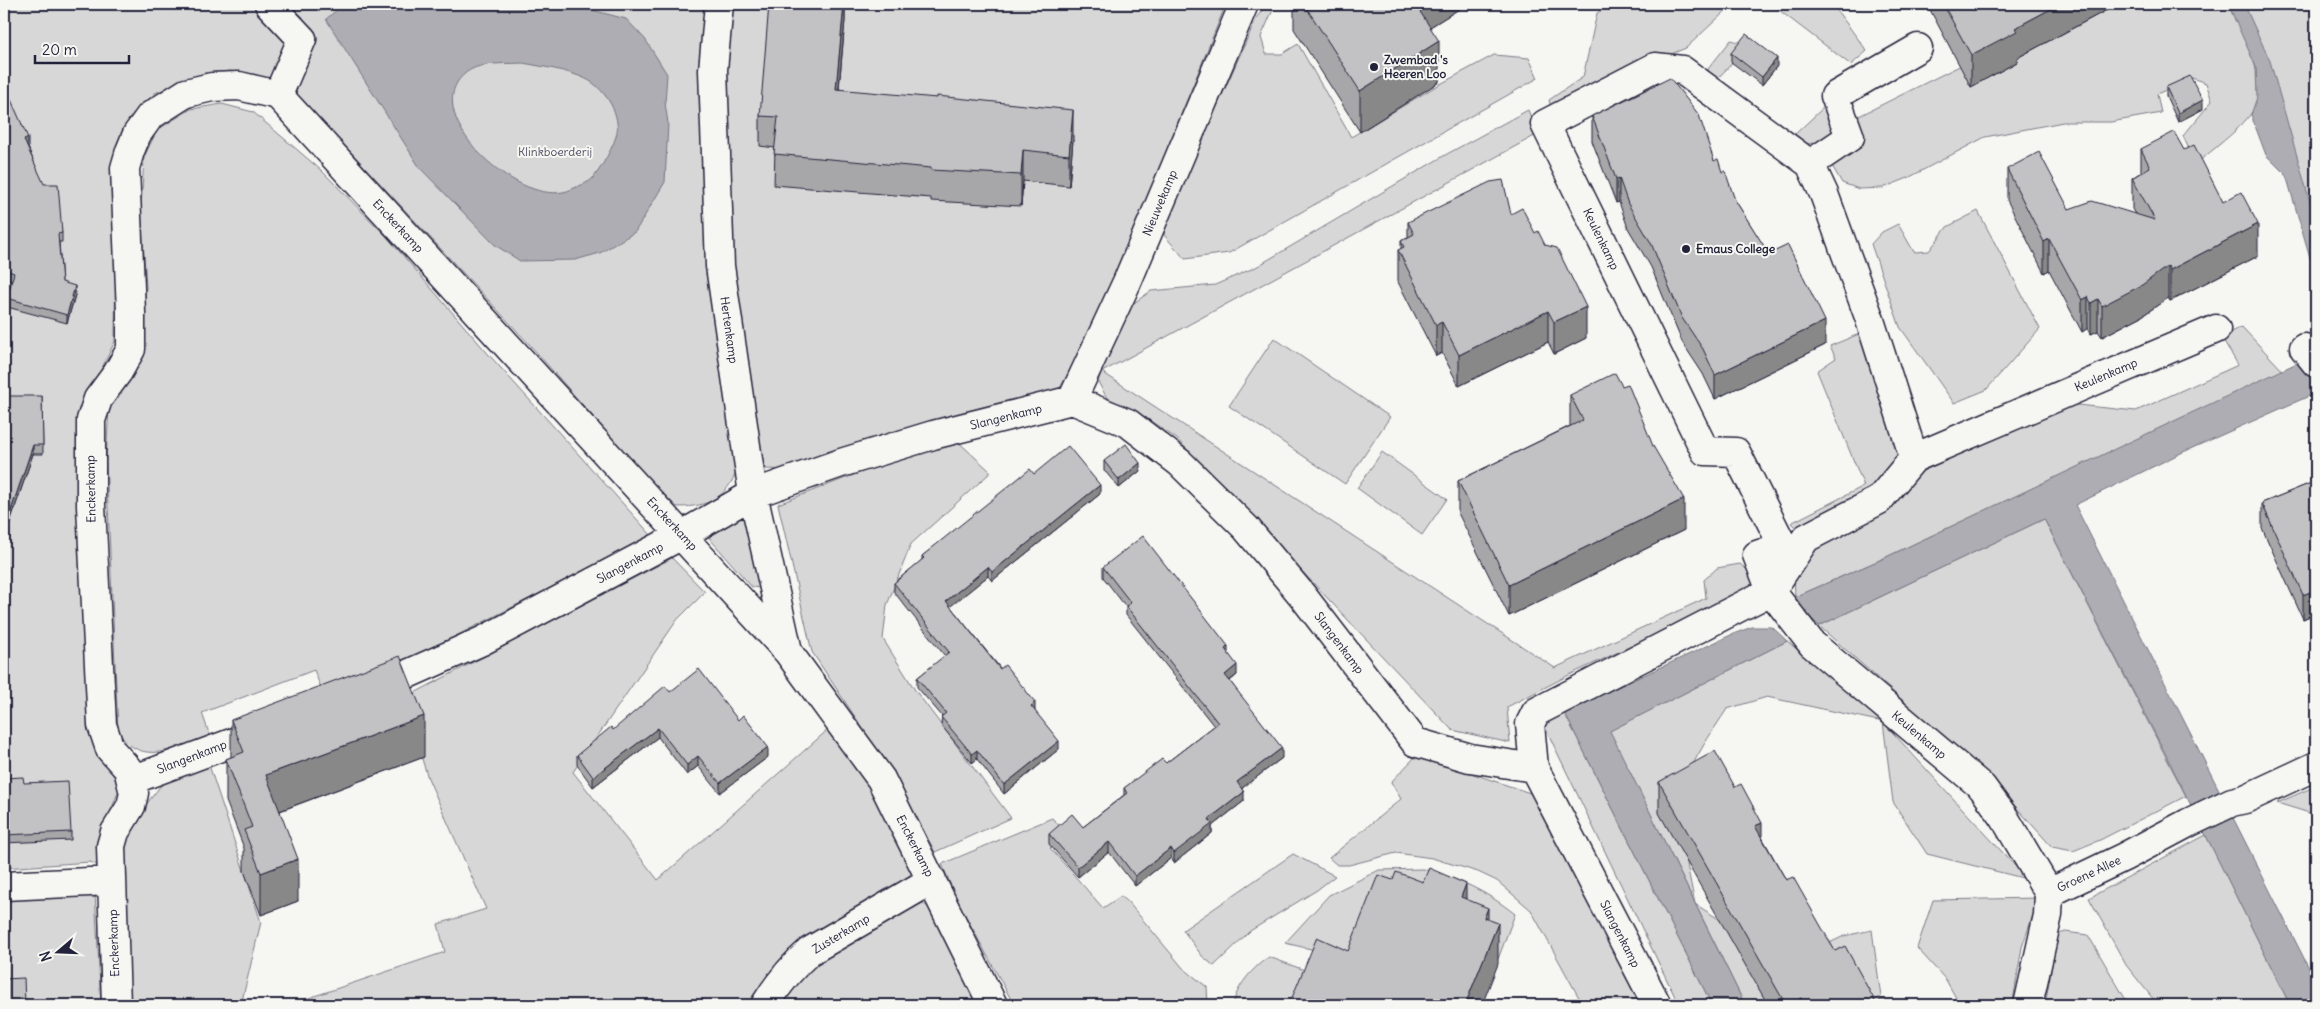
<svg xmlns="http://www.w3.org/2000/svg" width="2320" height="1009" viewBox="0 0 2320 1009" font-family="Delius,sans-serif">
<rect width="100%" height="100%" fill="#f6f6f2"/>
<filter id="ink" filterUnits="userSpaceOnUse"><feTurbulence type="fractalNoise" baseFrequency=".02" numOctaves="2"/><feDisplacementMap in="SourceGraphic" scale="10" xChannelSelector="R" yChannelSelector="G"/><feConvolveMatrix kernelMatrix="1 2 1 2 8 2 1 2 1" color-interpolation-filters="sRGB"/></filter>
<g filter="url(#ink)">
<path fill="#d7d7d7" stroke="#7c7c89" d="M4,4H252L288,40L273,82L254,74L230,71L204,73L155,93L127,123L113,175L116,217L115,341L79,416L108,760L119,790L106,823L97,865L90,862L4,868Z
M289,4H706L699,95L740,462C729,496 712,507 677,507L648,479L530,345L297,94L294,77L301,62L303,17Z
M727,4H1226L1118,270L1100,305L1091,333L1060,388L1030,402L794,470L765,469L758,452L732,282L724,61Z
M1267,4H1280L1272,12L1261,37L1266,54H1282L1298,44L1351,137L1433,88L1494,55L1529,58L1538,78L1229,253L1185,259L1164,235L1167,218L1257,17Z
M1612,4H1733L1686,48L1671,54L1647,56L1552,110L1549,100L1583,77L1597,13Z
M1771,4H1832L1867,51L1851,65Z
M2084,4H2228C2241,33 2274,84 2250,115C2238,131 2212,150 2196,164L2183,136L2212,101L2206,83L2192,78L2157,94L2161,113L2111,122H2063L1985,137L1908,178L1883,188L1859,189L1842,183L1831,164L1857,117Z
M2244,4H2316V223L2297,159Z
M1731,40L1739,42L1746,49L1715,81L1709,75L1708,69Z
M222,104L253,112L322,171L386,236L490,356L652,536L399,665L323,693L314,670L202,713L210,736C176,747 141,769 118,731L106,461L109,407L130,380L141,344L146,287L141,208L144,157L157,130L191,109Z
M1824,107L1834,113L1838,126C1828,141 1817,143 1800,145L1791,138Z
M1528,110L1538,134L1102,372L1555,668L1706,598L1704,580L1717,568L1740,564L1750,572L1755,580L1749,591L1567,676L1507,707L1510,743L1452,730L1177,439L1139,413L1107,398L1098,382L1106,356L1131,305L1151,291L1215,285L1256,267L1447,154Z
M1978,211L2040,329L1986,390L1954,403L1900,327L1871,244L1882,232L1898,224L1914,252L1929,251L1947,227Z
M2242,327L2283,371L1882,559L1795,597L1794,573L1817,542L1910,477L2068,404L2136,411L2238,365L2221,336Z
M1859,334L1902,454L1869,496L1798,530L1791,523L1864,486L1817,371L1836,358L1830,346Z
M1274,338L1390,417L1345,484L1229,406Z
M953,437L991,472L911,544L887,605L883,639L915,690L1011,818L935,852L893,774L812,652L778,504Z
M1382,452L1447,499L1422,535L1357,488Z
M734,514L744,516L764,583L760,588L752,587L710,539L708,531Z
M2044,519L2186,796L2100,840L2073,851L2052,847L1990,778L1819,626Z
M672,558L705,592L677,620L573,772L658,880L831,727L871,782L912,872L903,883L754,1005H288L445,952L438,924L486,909L428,778L403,699Z
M1787,641L1883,722L2027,879L1927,854L1893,802L1883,722L1767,697L1727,709C1714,729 1685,770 1683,793C1678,830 1688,868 1695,904L1771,952L1817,949L1844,936L1872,930L1881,997L1863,1005H1745C1700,913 1655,822 1609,731Z
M1564,712L1712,1005H1679L1543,723Z
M1417,755L1533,794L1641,1005H1583L1531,910L1497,881L1478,872L1432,858L1396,853L1349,865H1337L1329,858L1401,799L1391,782Z
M208,762L261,922L241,1005H130L123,845L141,811L162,784Z
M2316,786V815L2277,803Z
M1052,818L1069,836L1050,848L1103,908L1121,896L1128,902L1183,968L1207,987L1208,1005H1014L956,898L942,864Z
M2206,835L2290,1005H2158L2126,965L2089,898Z
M1293,854L1335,876L1317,890L1250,931L1214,966L1202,956L1183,930Z
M1423,869C1458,878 1486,891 1515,914L1498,959H1354L1285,943L1329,895L1379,870Z
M95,893L101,1005H4V897Z
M2039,898L2022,947L2013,1001L2002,1005H1960L1946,980L1917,948L1933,900Z
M922,903L930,908L979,1005H777L799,973L871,926Z
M2065,932L2088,935L2129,1005H2045L2057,935Z
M1269,957L1348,986L1339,1005H1233C1236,987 1253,967 1269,957Z"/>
<path fill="#adadb3" stroke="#757583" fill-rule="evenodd" d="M344,4H569L626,19L645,39L667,74L665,103L668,123L665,182L635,232L600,253L575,260L520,261L495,245L420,168L326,19ZM523,63C544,67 567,70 586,79C603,87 620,112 617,132C616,142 600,171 592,179C588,183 578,186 572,189C522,214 409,108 470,70C484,62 508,64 523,63Z
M2228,4H2244L2270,61L2316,223V278L2286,175L2266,155L2251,115L2257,97L2256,67Z
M2316,354V393L2181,453L2075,505L2316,982V1005H2290L2164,751L2044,519L1819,626L1799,606L1795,597L1882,559Z
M1752,627H1772L1787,641L1610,731L1745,1005H1712L1564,712L1733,634Z"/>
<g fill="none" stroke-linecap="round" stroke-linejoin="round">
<defs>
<path id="minor" d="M269,4L302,39L278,95
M719,4L713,70L720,266L753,494L788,651
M1810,164L1850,137L1835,96L1918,48
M2304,348L2316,363
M1072,400L1127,282L1244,4
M1914,458L2216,329
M374,689L482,641L682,535L753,494L841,463L933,435L1072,400L1128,423L1180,463L1246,528L1302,595L1415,742L1470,758L1534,768L1657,1005
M1534,768L1530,724L1536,712L1771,591L1757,555L1783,546L1736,452L1705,451L1545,124L1655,67L1682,70L1810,164L1824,194L1869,317L1914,458L1879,500L1806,538L1771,591L1812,644L1982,787L2004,817L2049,893
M132,780L266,730
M4,886L111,881
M2049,893L2124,857L2188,823L2232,802L2245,799L2316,766
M116,1005L111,846L115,832L131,806L134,793L128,769L110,749L102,725L91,506V420L98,399L118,372L131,349V312L125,168L130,151L137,134L150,116L186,93L212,87L239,86L278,95L788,652L881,779L993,1005
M765,1005C778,984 791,967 810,951L932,880
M2028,1005L2048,915L2049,893"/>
</defs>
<use href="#minor" stroke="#22223b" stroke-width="31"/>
<use href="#minor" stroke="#f6f6f2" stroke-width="28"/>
</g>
<path fill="#a7a7a9" stroke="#22223b" d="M845,4V20L839,89L1073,140L1069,186L1023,181L1021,206L931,201V198L774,185L775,148L760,146V116Z
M1294,4H1467L1430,27L1439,82L1360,132L1294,29Z
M1927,4H2118L2017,58V62L1971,87Z
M1731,53L1777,66L1762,85L1731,62Z
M2166,87L2203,109L2178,122L2166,96Z
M4,96L28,147L62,233V242H59L62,282L75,295L67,323L7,307V298L12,281L5,279L4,270Z
M1592,116L1714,161L1722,172L1735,200L1825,345L1715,399L1703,374L1682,342L1651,267L1628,228L1619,202L1616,203L1592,141Z
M2141,149L2184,150L2223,202L2258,256L2170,301L2168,298L2142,316L2102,337L2098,331L2091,334L2088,328L2082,332L2049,270L2044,273L2007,200V169L2069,209L2135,214L2132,209V178L2141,172Z
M1511,214L1586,338L1554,354L1548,342L1459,386L1442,353L1436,356L1398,282V250L1401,249V241L1408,237V222Z
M1570,395L1684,530L1509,616L1458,513V481L1570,426Z
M42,396L43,454H33L4,540Z
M1104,461L1140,471L1119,488L1104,470Z
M1034,474L1100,494L992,581L988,576L950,606L1035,711L1059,749L1004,794L977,759L972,763L941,725L942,716L917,687V678L945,656L894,592V583L922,560V556Z
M2316,481V630L2310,616L2303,619L2262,528V503Z
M1103,567L1228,653L1237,675L1230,681L1282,758L1242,788L1244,801L1212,826V833L1174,863L1171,858L1135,886L1109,852L1078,877L1049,844V834L1083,827L1124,795V788L1166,763L1214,726L1126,615V607L1103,577Z
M670,692L768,757L720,793L698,766L687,775L658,737L593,787L577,765V755Z
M231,720L424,757L280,811L298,901L261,915L244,871V848L226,801V759L231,757Z
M4,778L24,783L71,832V840L4,843Z
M1659,782L1735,787L1762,837L1786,880L1835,951L1876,1003L1887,1005H1768L1659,813Z"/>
<path fill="#888889" stroke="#22223b" d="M844,4H845V20L836,120V89Z
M1411,4H1467L1411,39Z
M2060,4H2118L2017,58V62L1971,87V55L2015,28Z
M1439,41V82L1360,132V91Z
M1777,58V66L1762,85V77Z
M2203,100V109L2178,122V113Z
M1073,110V140L1069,186V155Z
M28,138V147L24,149V140Z
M1023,150V181L1021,206V175Z
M1619,178V202L1616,203V179Z
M2258,224V256L2170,301V270Z
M2049,239V270L2044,273V242Z
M2168,266V298L2142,316L2102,337V306Z
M75,286V295L67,323V315Z
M2088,297V328L2082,332V300Z
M2098,299V331L2091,334V303Z
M1586,307V338L1554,354V322Z
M1548,311V342L1459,386V355Z
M1825,321V345L1715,399V375Z
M1442,322V353L1436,356V325Z
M33,445V454L4,540V531Z
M1140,463V471L1119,488V480Z
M1100,485V494L992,581V572Z
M1684,499V530L1509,616V585Z
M988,567V576L946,610V601Z
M2310,592V616L2303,619V595Z
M1228,646V656L1225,649Z
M1237,665V675L1225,684V675Z
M1035,702V711L1031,715V706Z
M424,716V757L266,816V775Z
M658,728V737L593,787V777Z
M1059,741V749L1004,794V785Z
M768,747V757L720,793V783Z
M1282,748V758L1237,792V782Z
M977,750V759L972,763V754Z
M698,756V766L687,775V765Z
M1244,792V801L1212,826V833L1174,863V853L1209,819Z
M1762,823V854L1755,826Z
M1109,842V852L1078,877V867Z
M1171,848V858L1135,886V876Z
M298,859V901L261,915V873Z
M1466,884V925L1461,897Z
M1488,908V950L1484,918Z
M1498,923V964L1482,1005H1465Z
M1801,998V1005H1789Z"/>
<path fill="#c2c2c4" stroke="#22223b" d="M769,4H844L836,89L937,98V96L1073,110L1069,155L1023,150L1021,175L931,170V168L774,154L778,117L760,116Z
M1304,4H1415L1439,41L1360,91Z
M1943,4H2060L2015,28L2017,31L1971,55Z
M1746,34L1777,58L1762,77L1731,53Z
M2190,76L2203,100L2178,113L2166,87Z
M1670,78L1699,115L1714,161L1718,159L1722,172L1725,171L1735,200L1769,254L1788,245L1825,321L1715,375L1703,349L1682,318L1651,243L1628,204L1619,178L1616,179L1592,116Z
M8,93L28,138L24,140L44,184H58L62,233L58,234L62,282L75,286L67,315L7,298L14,273L5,270L4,261V96Z
M2174,132L2184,150L2194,145L2223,202L2241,192L2258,224L2170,270L2168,266L2142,285L2102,306L2098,299L2091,303L2088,297L2082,300L2049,239L2044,242L2007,169L2039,152L2069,209L2092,201L2155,220L2132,178L2150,167L2141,149Z
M1503,180L1511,214L1522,208L1535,233L1538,231L1545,245L1557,248L1586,307L1554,322L1548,311L1459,355L1442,322L1436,325L1398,250L1404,247L1401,241L1414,234L1408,222L1490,182Z
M1615,373L1622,386L1628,384L1653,446L1684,499L1509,585L1458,481L1583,420L1570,395Z
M4,396H42L43,445H33L4,531Z
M1126,444L1140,463L1119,480L1104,461Z
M1068,446L1100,485L992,572L988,567L946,601L1000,669L1005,665L1035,702L1031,706L1059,741L1004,785L977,750L972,754L941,717L946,713L917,678L949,652L894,583L924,558L922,556L1030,469L1034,474Z
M2316,481V606L2310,592L2303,595L2262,503Z
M1143,536L1228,646L1225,649L1237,665L1225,675L1282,748L1237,782L1244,792L1209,819L1212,824L1174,853L1171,848L1135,876L1109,842L1078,867L1049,834L1072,814L1083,827L1127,793L1124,788L1162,759L1166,763L1218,723L1126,606L1131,603L1103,567Z
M400,656L424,716L266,775L298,859L261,873L244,830L252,827L226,759L244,752L231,720Z
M699,669L738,720L743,715L768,747L720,783L698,756L687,765L658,728L593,777L577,755L611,727L613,730L665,686L670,692Z
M1715,751L1735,787L1741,784L1762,823L1755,826L1786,880L1793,877L1835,951L1845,946L1876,1003L1883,999L1887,1005H1805L1801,998L1789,1005H1786L1659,782Z
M23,777L24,783L68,781L71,832L4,835V778Z
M1429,868L1466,884L1461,897L1488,908L1484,918L1498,923L1465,1005H1289L1317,937L1348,951L1378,875L1393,880L1396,872L1423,882Z
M24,978L25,1005H4V979Z"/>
</g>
<g fill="#22223b" stroke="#f6f6f2" stroke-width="2">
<circle cx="1374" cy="67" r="5"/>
<circle cx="1686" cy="249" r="5"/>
</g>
<g text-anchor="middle" stroke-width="4" stroke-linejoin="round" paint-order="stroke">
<g font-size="12" font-weight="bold" fill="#22223b" stroke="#f6f6f2" text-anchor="start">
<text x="1384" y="64">Zwembad 's<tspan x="1384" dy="14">Heeren Loo</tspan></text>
<text x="1696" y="253">Emaus College</text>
</g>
<g font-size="12" fill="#4f4f62" stroke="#f6f6f2">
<text x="555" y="156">Klinkboerderij</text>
</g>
<g font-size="12" fill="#22223b" stroke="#f6f6f2">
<text transform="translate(1160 203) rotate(-67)" y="4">Nieuwekamp</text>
<text transform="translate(398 226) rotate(47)" y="4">Enckerkamp</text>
<text transform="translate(1601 239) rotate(64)" y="4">Keulenkamp</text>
<text transform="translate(729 330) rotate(82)" y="4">Hertenkamp</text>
<text transform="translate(2106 375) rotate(-23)" y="4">Keulenkamp</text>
<text transform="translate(1006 417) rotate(-14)" y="4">Slangenkamp</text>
<text transform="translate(91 489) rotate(-91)" y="4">Enckerkamp</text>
<text transform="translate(672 524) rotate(47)" y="4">Enckerkamp</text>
<text transform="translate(630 563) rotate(-28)" y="4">Slangenkamp</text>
<text transform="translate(1339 643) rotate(53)" y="4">Slangenkamp</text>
<text transform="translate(1919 735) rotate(40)" y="4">Keulenkamp</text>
<text transform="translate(192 757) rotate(-21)" y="4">Slangenkamp</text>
<text transform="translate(915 846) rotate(63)" y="4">Enckerkamp</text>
<text transform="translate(2089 874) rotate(-25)" y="4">Groene Allee</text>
<text transform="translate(841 934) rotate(-31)" y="4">Zusterkamp</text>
<text transform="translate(1620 934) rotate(63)" y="4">Slangenkamp</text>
<text transform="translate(114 943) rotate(-92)" y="4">Enckerkamp</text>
</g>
</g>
<rect width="2320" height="1009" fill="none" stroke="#f6f6f2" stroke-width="20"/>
<rect x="10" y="10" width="2300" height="989" fill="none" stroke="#22223b" stroke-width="2" filter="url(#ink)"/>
<g transform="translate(58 952) rotate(251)" stroke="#f6f6f2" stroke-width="4" paint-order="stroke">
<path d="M0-4L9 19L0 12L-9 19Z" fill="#22223b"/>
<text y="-8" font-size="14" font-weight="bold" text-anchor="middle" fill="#22223b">N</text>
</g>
<path d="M35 55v8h94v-8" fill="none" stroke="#22223b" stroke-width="2.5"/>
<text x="42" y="55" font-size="15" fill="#22223b" stroke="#f6f6f2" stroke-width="4" paint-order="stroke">20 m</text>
</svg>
